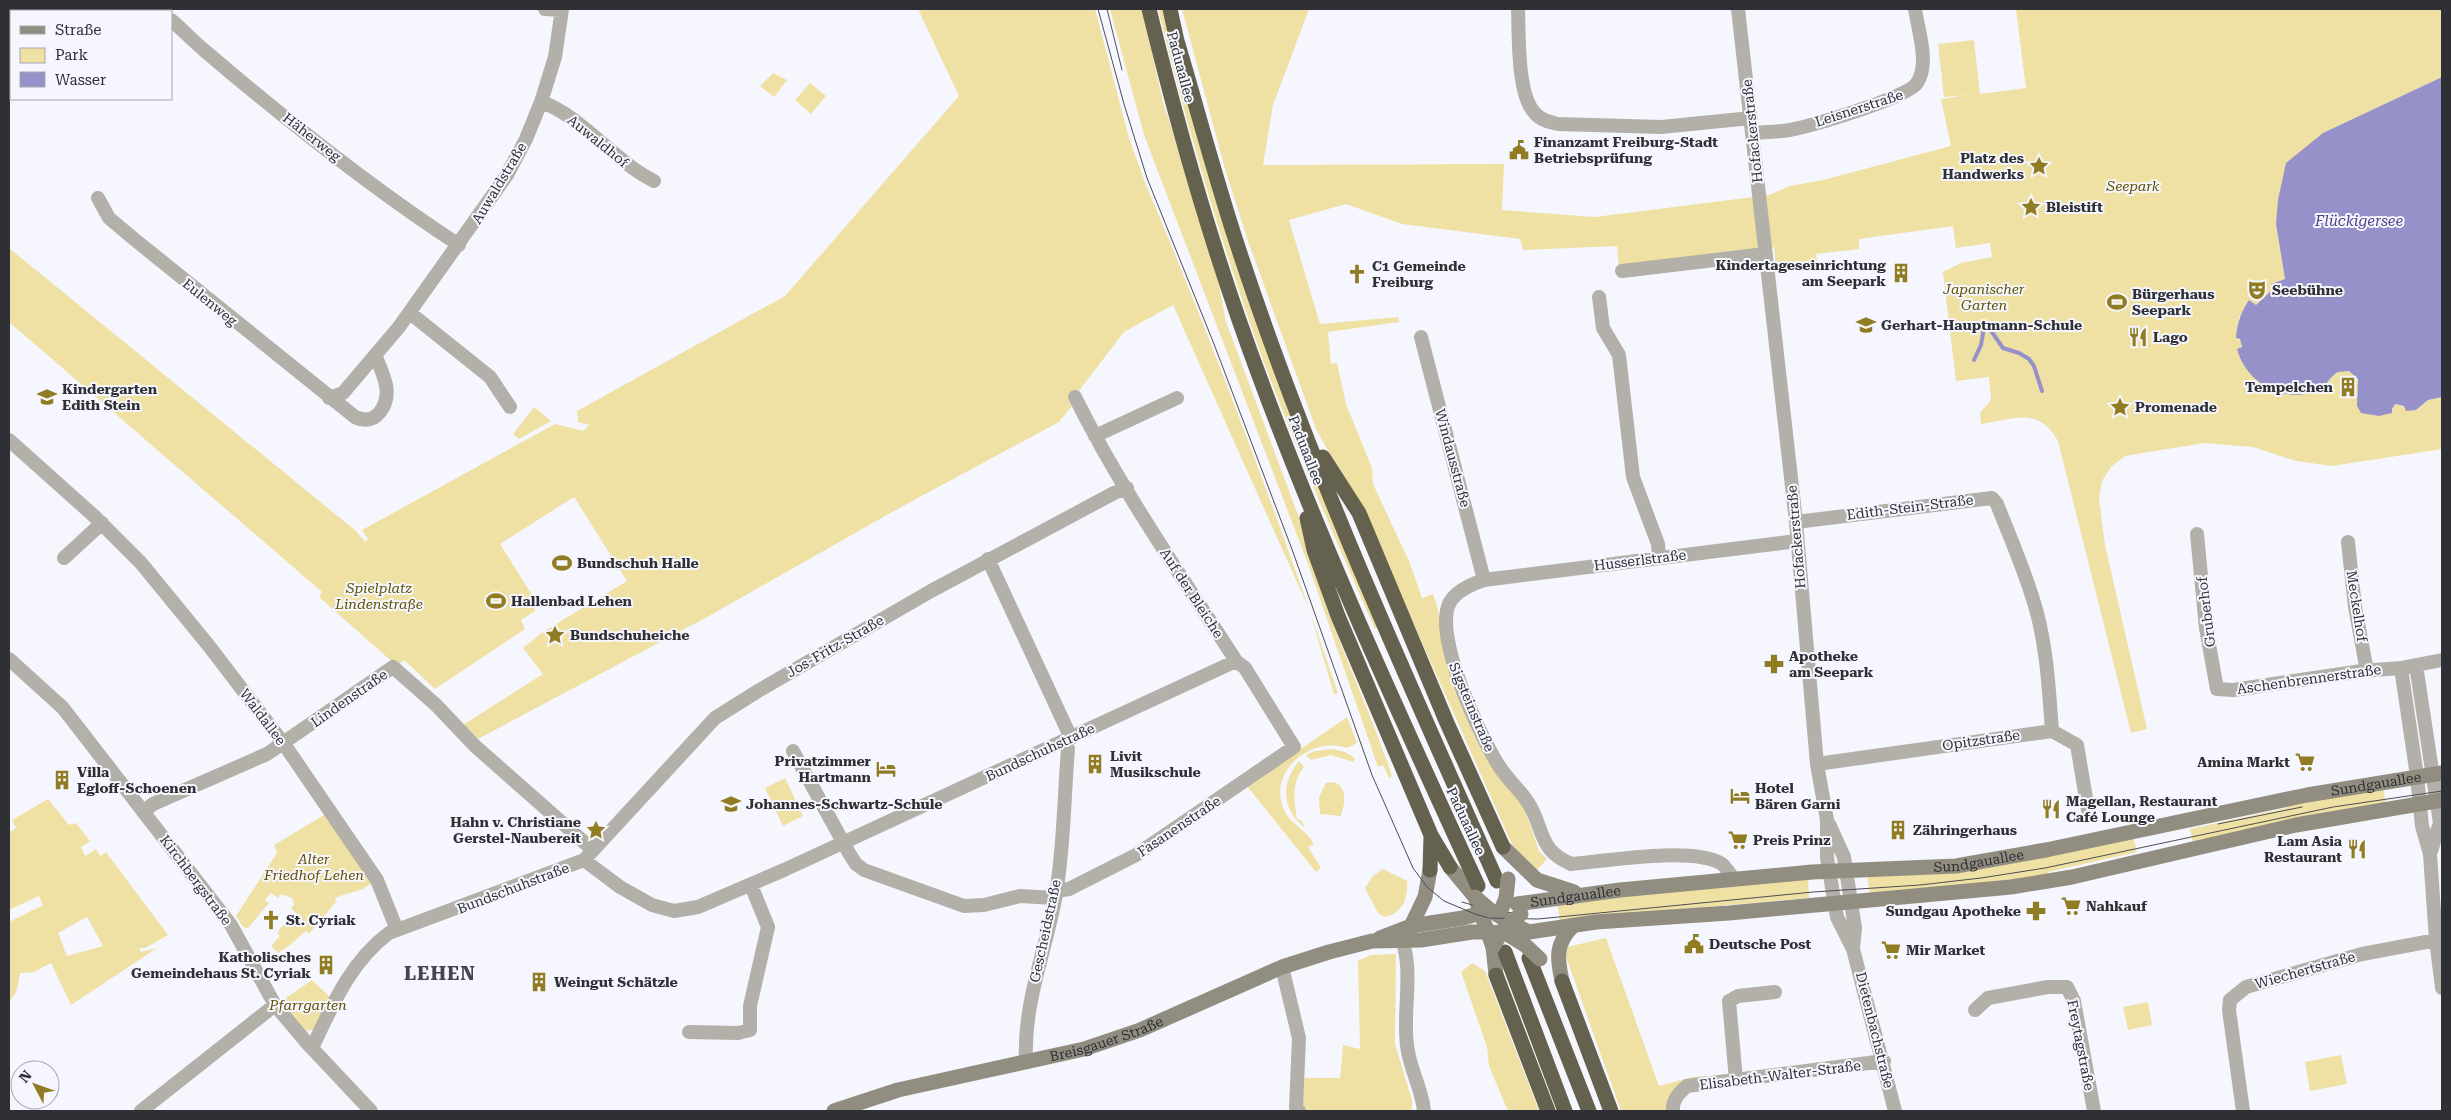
<svg xmlns="http://www.w3.org/2000/svg" width="2451" height="1120" viewBox="0 0 2451 1120" font-family="'Roboto Serif',serif">
<rect width="100%" height="100%" fill="#f6f6fe"/>
<path fill="#efe1a4" fill-rule="evenodd" d="M918,9H1095L1129,138L1146,185C1217,352 1280,522 1338,693L1334,694L1309,609L1173,305L1124,332L1078,392L1068,400L1072,406L1059,422L892,512L709,616L478,739L463,725L543,674L523,648L543,632L627,581L574,497L500,544L539,606L534,609L535,611L521,620L525,629L435,689L404,660L397,666L319,597L322,592L9,322V248L356,531L365,542L368,539L362,530L555,424L583,431L589,425L578,422L577,411L785,296L959,96Z
M1110,9H1142L1163,102L1202,223L1218,279L1226,322L1304,531C1323,616 1365,694 1392,776L1389,778L1383,765L1378,767L1308,564L1144,135Z
M1158,9H1163L1188,106L1214,192L1378,627L1375,629C1335,539 1296,449 1262,357C1221,243 1187,126 1158,9Z
M1182,9H1309L1273,105L1263,165L1504,164L1502,210L1595,217L1769,195L1790,186L1823,180L1951,146L1941,99L1966,95L1944,97L1938,44L1974,40L1980,94L2026,88L2016,9H2442V77L2323,133L2276,224L2285,279L2271,284L2274,288L2256,305L2249,300L2239,318L2237,338L2242,342V346L2238,349C2248,388 2290,404 2325,384C2331,381 2333,373 2339,371C2355,367 2362,383 2356,395L2392,413V409L2395,404L2416,410L2428,400L2442,397V449L2332,466L2296,461L2253,447L2204,443L2125,456L2111,467L2102,481L2099,498L2105,545L2147,729L2131,733L2058,441C2039,406 2014,419 1981,424L1980,413L1991,400L1989,377L1956,381L1943,272L1961,263L1992,257L1990,243L1956,248L1953,226L1859,239V249L1816,254L1817,262L1776,267L1774,247L1752,253L1619,268L1617,246L1523,250L1520,239L1402,224L1346,204L1289,220L1320,324L1398,317L1399,322L1328,332L1331,364L1337,363L1346,404L1372,468L1373,484L1409,561L1422,598L1433,594L1438,609L1443,650L1452,674L1523,804L1539,851L1547,859L1537,870L1520,858L1511,842L1372,530L1316,429L1248,241L1225,169Z
M773,73L787,80L774,97L760,86Z
M810,83L826,96L811,114L795,100Z
M534,407L551,421L519,439L513,434Z
M1347,717L1357,743L1347,748C1311,736 1267,771 1284,810C1291,825 1307,830 1314,844L1308,847L1321,868L1316,872L1247,786Z
M1333,749L1345,752L1355,758L1353,762L1331,755L1311,760L1306,755L1315,751Z
M1299,761L1304,767C1291,783 1294,800 1297,819L1301,820L1305,828C1282,810 1280,784 1299,761Z
M785,778L803,816L783,826L765,788Z
M1334,782C1348,788 1345,803 1341,816L1320,814L1319,797L1326,783Z
M2383,786L2386,805L2193,843L2190,829L2287,808L2286,802Z
M48,799L69,825L76,823L90,841L81,847L85,856L96,849L100,856L106,852L168,935L145,948H139L141,952L157,948L71,1005L51,963L34,972L20,973C18,984 18,994 9,1001V922L43,905L39,896L9,910V832L16,828L12,820ZM87,917L103,946L67,956L58,933Z
M326,814L372,883L363,889L337,897L335,899L336,902L309,934L306,931L290,945L278,953L271,946L280,936L277,933L289,918L292,921L298,915L291,908L294,904L292,898L281,894L278,898L271,893L265,900L269,903L248,928L243,927L236,916L277,853L274,845Z
M2133,836L2137,852L2048,872V877L1870,895L1867,875Z
M1383,869L1407,881C1408,898 1403,914 1384,917L1378,913L1365,888L1373,876Z
M1808,877L1809,898L1560,920L1557,904Z
M1606,938L1659,1086L1692,1077L1710,1076V1079L1690,1081L1668,1111H1621L1565,954L1567,947Z
M1396,954L1395,1044L1412,1100V1111H1305L1301,1098L1305,1078H1340L1343,1045L1360,1049L1358,961L1371,955Z
M1472,963L1485,971L1539,1111H1508L1489,1066L1487,1047L1461,972Z
M312,980L330,997L315,1029L306,1031L280,1002Z
M2148,1002L2152,1025L2128,1030L2123,1007Z
M2341,1055L2347,1084L2310,1091L2305,1062Z"/>
<path fill="#9791c9" d="M2442,77V397L2428,400L2416,410L2406,411L2404,406L2395,404L2392,409V413L2379,416L2361,413L2357,406L2358,379L2349,371L2338,372C2330,376 2327,386 2318,390C2284,405 2246,383 2237,349L2242,347L2240,339L2236,338C2237,323 2241,312 2249,300L2256,305L2274,288L2271,284L2285,279L2276,224L2278,200L2286,163L2323,133Z"/>
<g fill="none" stroke-linecap="round" stroke-linejoin="round">
<path stroke="#9791c9" stroke-width="4" d="M1974,360L1981,345L1985,322L2003,348L2019,353L2029,359L2034,366L2042,391"/>
<path stroke="#b2b0a8" stroke-width="14" d="M545,9L561,10
M1518,9C1519,34 1517,93 1534,112C1540,120 1549,122 1558,124L1661,127L1751,118
M1738,9L1796,522L1817,764L1827,820V858L1837,917L1853,949L1895,1111
M171,20C183,30 193,41 205,51C286,120 370,187 459,245
M541,102C579,114 615,162 654,181
M1752,133C1764,132 1777,132 1790,130C1810,126 1908,98 1917,83C1930,64 1918,30 1915,9
M98,198L109,218L134,239L355,417C364,421 373,421 380,412C394,394 383,374 375,355
M1622,271L1765,254
M1599,297L1603,328L1619,355L1633,477L1658,544L1659,557
M410,313L490,377L510,407
M1421,337L1484,580
M329,398L343,393L399,327L507,175L526,139L541,102L555,57L562,9
M1095,436L1177,398
M9,440L94,516L141,563L209,646L284,744L377,880L397,930
M1796,522L1992,498L1997,504C2011,540 2027,575 2037,613C2047,651 2049,691 2052,731
M2197,534L2206,628L2217,689L2233,690L2362,671L2401,668L2442,660
M2348,542L2355,607L2367,671
M64,558L102,523
M988,559L1071,738
M9,659L63,708L231,925L275,1005L307,1043L371,1111
M2416,665L2440,823L2430,854
M2401,668L2417,776L2422,826L2430,854L2436,940L2442,988
M793,751L849,853L856,864L864,870L964,906L984,905L1020,896L1055,898
M1817,764L2052,731L2077,745L2088,810
M143,812L153,804L267,754L393,667L436,705L475,746L593,850
M1829,824L1844,857L1855,928L1853,949
M584,860L620,887L652,905L674,911L698,907L784,870L1236,661
M1734,879C1730,875 1726,867 1722,864C1693,846 1606,861 1571,864C1536,849 1545,827 1527,801C1519,789 1507,779 1499,766C1480,736 1432,634 1450,602C1457,590 1472,584 1484,580L1797,541
M1056,891L1069,889L1136,855L1294,747L1245,668L1236,661C1181,575 1121,490 1075,397
M1398,931C1416,964 1402,1009 1407,1045C1409,1068 1422,1088 1424,1111
M1282,967L1299,1038L1296,1108L1299,1111
M1975,1010L1988,998L2048,987H2067L2074,1001L2094,1111
M689,1032L738,1033L750,1030V1006L768,927L751,885
M312,1048C332,1006 350,962 389,933L584,860L715,718L758,691L931,591L1114,493L1127,488
M1026,1062C1023,1003 1046,951 1056,894C1064,847 1064,797 1068,749L1064,741
M1736,1080L1729,1001L1738,996L1775,992
M141,1111L275,1005
M1673,1111C1672,1100 1679,1093 1687,1086L1884,1061
M2243,1111L2229,1010L2230,1000L2246,987L2362,954L2442,939"/>
<g stroke="#918e81" stroke-width="15">
<path d="M1503,847L1537,880L1574,892"/>
<path d="M1450,867L1475,897L1493,947L1496,975"/>
<path id="s1" d="M1517,904L1620,890L1812,872L1956,866L2046,850L2307,795L2442,773"/>
<path d="M1490,910L1510,923L1501,932"/>
<path d="M1411,926L1425,897L1430,870"/>
<path d="M1529,932L1596,922L1729,913L2011,887L2072,877L2296,825L2442,800"/>
<path d="M1380,938L1411,926L1463,918L1481,913"/>
<path d="M1562,981C1557,958 1555,944 1573,926"/>
<path id="s2" d="M834,1111L898,1090L1084,1049L1140,1030L1282,967L1329,952L1372,941L1421,940L1472,932H1488"/>
</g>
<path stroke="#65614f" stroke-width="15" d="M1149,9C1174,112 1203,216 1238,317C1306,512 1392,699 1478,886
M1170,9L1177,41C1197,108 1215,177 1237,244C1308,462 1404,672 1497,881
M1323,457L1359,513L1447,723L1503,847
M1307,518L1314,550L1338,616L1431,835L1450,867
M1430,870L1431,837
M1505,952L1565,1111
M1529,958L1589,1111
M1496,975L1548,1111
M1562,981L1611,1111"/>
<path stroke="#4d4d54" stroke-width="1" d="M1098,9L1124,104L1147,178L1214,344L1293,552L1372,775L1413,868L1427,887L1444,901L1475,914L1489,918L1538,919L1813,892L1920,885L1981,878L2045,868L2333,807L2442,791
M1107,9L1122,70
M2218,824L2302,807
M1462,902L1490,910L1513,913"/>
<path stroke="#918e81" stroke-width="15" d="M1475,897L1490,910
M1502,908L1506,898L1508,879
M1521,914L1510,923L1529,932
M1488,932L1501,933L1493,947
M1504,932L1525,945L1540,959"/>
</g>
<defs>
<symbol id="civic-bare" viewBox="-9 -9 18 18"><path d="M-.6-6.5H3V-4.5H.6V-3L4-1V1h2V6H-6V1h2V-1L-.6-3ZM-1.2 2.5V6h2.4V2.5Z" fill="#907d23" stroke="#f6f6fe" stroke-width="2.5" paint-order="stroke"/></symbol>
<symbol id="sight-bare" viewBox="-9 -9 18 18"><path d="M0-6L1.8-2.2L6-1.7L2.9 1.2L3.7 5.4L0 3.3L-3.7 5.4L-2.9 1.2L-6-1.7L-1.8-2.2Z" fill="#907d23" stroke="#f6f6fe" stroke-width="2.5" paint-order="stroke"/></symbol>
<symbol id="building-bare" viewBox="-9 -9 18 18"><path d="M-4-6H4V6H1V3H-1V6H-4ZM-2.5-4.3h1.7v1.8h-1.7ZM.8-4.3h1.7v1.8H.8ZM-2.5-1h1.7V.8h-1.7ZM.8-1h1.7V.8H.8Z" fill="#907d23" stroke="#f6f6fe" stroke-width="2.5" paint-order="stroke"/></symbol>
<symbol id="church-bare" viewBox="-9 -9 18 18"><path d="M-1.2-6h2.4v3.5h3.3v2.4h-3.3V6h-2.4V-.1h-3.3v-2.4h3.3Z" fill="#907d23" stroke="#f6f6fe" stroke-width="2.5" paint-order="stroke"/></symbol>
<symbol id="theatre-bare" viewBox="-9 -9 18 18"><path d="M-5-5.5Q0-4 5-5.5V0Q5 5 0 6Q-5 5-5 0ZM-3.3-2.5H-1v1.5H-3.3ZM1-2.5H3.3v1.5H1ZM-2.8 1Q0 5.5 2.8 1Z" fill="#907d23" stroke="#f6f6fe" stroke-width="2.5" paint-order="stroke"/></symbol>
<symbol id="stadium-bare" viewBox="-9 -9 18 18"><path d="M0-5a6.5 5 0 1 0 0 10a6.5 5 0 1 0 0-10ZM-3.5-1.8h7v3.6h-7Z" fill="#907d23" stroke="#f6f6fe" stroke-width="2.5" paint-order="stroke"/></symbol>
<symbol id="school-bare" viewBox="-9 -9 18 18"><path d="M0-5L7-2L0 1L-7-2ZM-4 1L0 2.5L4 1V4Q0 6-4 4Z" fill="#907d23" stroke="#f6f6fe" stroke-width="2.5" paint-order="stroke"/></symbol>
<symbol id="restaurant-bare" viewBox="-9 -9 18 18"><path d="M-5-6h1v4h1v-4h1v4h1v-4h1v5L-1.5 .5V6h-2V.5L-5-1ZM5-6V6H3V1.5H1.5Q1.5-4 5-6Z" fill="#907d23" stroke="#f6f6fe" stroke-width="2.5" paint-order="stroke"/></symbol>
<symbol id="pharmacy-bare" viewBox="-9 -9 18 18"><path d="M-2-6h4v4h4v4h-4v4h-4v-4h-4v-4h4Z" fill="#907d23" stroke="#f6f6fe" stroke-width="2.5" paint-order="stroke"/></symbol>
<symbol id="supermarket-bare" viewBox="-9 -9 18 18"><path d="M-6-5.5h2.5l.6 2H6L4.5 2H-2.5L-4.4-4H-6ZM-1.5 3.2a1.3 1.3 0 1 0 .1 0ZM3 3.2a1.3 1.3 0 1 0 .1 0Z" fill="#907d23" stroke="#f6f6fe" stroke-width="2.5" paint-order="stroke"/></symbol>
<symbol id="hotel-bare" viewBox="-9 -9 18 18"><path d="M-6-4.5h1.5V1H6V5H4.5V3h-9V5H-6ZM-4 0a1.8 1.8 0 1 1 3.6 0ZM.5 0V-2.5h3Q6-2.5 6 0Z" fill="#907d23" stroke="#f6f6fe" stroke-width="2.5" paint-order="stroke"/></symbol>
</defs>
<g fill-rule="evenodd">
<use href="#civic-bare" x="1505" y="136" width="28" height="28"/>
<use href="#sight-bare" x="2025" y="152" width="28" height="28"/>
<use href="#sight-bare" x="2017" y="193" width="28" height="28"/>
<use href="#building-bare" x="1887" y="259" width="28" height="28"/>
<use href="#church-bare" x="1343" y="260" width="28" height="28"/>
<use href="#theatre-bare" x="2243" y="276" width="28" height="28"/>
<use href="#stadium-bare" x="2103" y="288" width="28" height="28"/>
<use href="#school-bare" x="1852" y="311" width="28" height="28"/>
<use href="#restaurant-bare" x="2124" y="323" width="28" height="28"/>
<use href="#building-bare" x="2334" y="373" width="28" height="28"/>
<use href="#school-bare" x="33" y="383" width="28" height="28"/>
<use href="#sight-bare" x="2106" y="393" width="28" height="28"/>
<use href="#stadium-bare" x="548" y="549" width="28" height="28"/>
<use href="#stadium-bare" x="482" y="587" width="28" height="28"/>
<use href="#sight-bare" x="541" y="621" width="28" height="28"/>
<use href="#pharmacy-bare" x="1760" y="650" width="28" height="28"/>
<use href="#supermarket-bare" x="2291" y="748" width="28" height="28"/>
<use href="#building-bare" x="1081" y="750" width="28" height="28"/>
<use href="#hotel-bare" x="872" y="755" width="28" height="28"/>
<use href="#building-bare" x="48" y="766" width="28" height="28"/>
<use href="#hotel-bare" x="1726" y="782" width="28" height="28"/>
<use href="#school-bare" x="717" y="790" width="28" height="28"/>
<use href="#restaurant-bare" x="2037" y="795" width="28" height="28"/>
<use href="#sight-bare" x="582" y="816" width="28" height="28"/>
<use href="#building-bare" x="1884" y="816" width="28" height="28"/>
<use href="#supermarket-bare" x="1724" y="826" width="28" height="28"/>
<use href="#restaurant-bare" x="2343" y="835" width="28" height="28"/>
<use href="#supermarket-bare" x="2057" y="892" width="28" height="28"/>
<use href="#pharmacy-bare" x="2022" y="897" width="28" height="28"/>
<use href="#church-bare" x="257" y="906" width="28" height="28"/>
<use href="#civic-bare" x="1680" y="930" width="28" height="28"/>
<use href="#supermarket-bare" x="1877" y="936" width="28" height="28"/>
<use href="#building-bare" x="312" y="951" width="28" height="28"/>
<use href="#building-bare" x="525" y="968" width="28" height="28"/>
</g>
<g text-anchor="middle" stroke-width="4" stroke-linejoin="round" paint-order="stroke">
<g font-size="14" fill="#2f2f36" stroke="#f6f6fe">
<text transform="translate(1181 67) rotate(75)" y="5">Paduaallee</text>
<text transform="translate(1859 108) rotate(-18)" y="5">Leisnerstraße</text>
<text transform="translate(1752 131) rotate(-96)" y="5">Hofackerstraße</text>
<text transform="translate(312 137) rotate(38)" y="5">Häherweg</text>
<text transform="translate(598 141) rotate(39)" y="5">Auwaldhof</text>
<text transform="translate(499 183) rotate(-59)" y="5">Auwaldstraße</text>
<text transform="translate(210 302) rotate(39)" y="5">Eulenweg</text>
<text transform="translate(1306 450) rotate(69)" y="5">Paduaallee</text>
<text transform="translate(1453 458) rotate(75)" y="5">Windausstraße</text>
<text transform="translate(1910 507) rotate(-7)" y="5">Edith-Stein-Straße</text>
<text transform="translate(1796 537) rotate(-95)" y="5">Hofackerstraße</text>
<text transform="translate(1640 560) rotate(-7)" y="5">Husserlstraße</text>
<text transform="translate(1192 593) rotate(57)" y="5">Auf der Bleiche</text>
<text transform="translate(2357 606) rotate(81)" y="5">Meckelhof</text>
<text transform="translate(2206 612) rotate(-97)" y="5">Gruberhof</text>
<text transform="translate(835 646) rotate(-30)" y="5">Jos-Fritz-Straße</text>
<text transform="translate(2309 679) rotate(-8)" y="5">Aschenbrennerstraße</text>
<text transform="translate(349 698) rotate(-35)" y="5">Lindenstraße</text>
<text transform="translate(1472 707) rotate(67)" y="5">Sigsteinstraße</text>
<text transform="translate(263 717) rotate(53)" y="5">Waldallee</text>
<text transform="translate(1981 740) rotate(-8)" y="5">Opitzstraße</text>
<text transform="translate(1040 752) rotate(-25)" y="5">Bundschuhstraße</text>
<text dy="5" stroke="none"><textPath href="#s1" startOffset="869">Sundgauallee</textPath></text>
<text transform="translate(1466 821) rotate(65)" y="5">Paduaallee</text>
<text transform="translate(1179 826) rotate(-34)" y="5">Fasanenstraße</text>
<text dy="5" stroke="none"><textPath href="#s1" startOffset="464">Sundgauallee</textPath></text>
<text transform="translate(196 880) rotate(53)" y="5">Kirchbergstraße</text>
<text transform="translate(513 888) rotate(-21)" y="5">Bundschuhstraße</text>
<text dy="5" stroke="none"><textPath href="#s1" startOffset="59">Sundgauallee</textPath></text>
<text transform="translate(1045 931) rotate(-78)" y="5">Gescheidstraße</text>
<text transform="translate(2305 970) rotate(-16)" y="5">Wiechertstraße</text>
<text transform="translate(1875 1030) rotate(76)" y="5">Dietenbachstraße</text>
<text dy="5" stroke="none"><textPath href="#s2" startOffset="282">Breisgauer Straße</textPath></text>
<text transform="translate(2081 1045) rotate(79)" y="5">Freytagstraße</text>
<text transform="translate(1780 1075) rotate(-7)" y="5">Elisabeth-Walter-Straße</text>
</g>
<g font-size="14" font-weight="bold" fill="#2f2f36" stroke="#f6f6fe" text-anchor="start">
<text x="1534" y="147">Finanzamt Freiburg-Stadt<tspan x="1534" dy="16">Betriebsprüfung</tspan></text>
<text x="2024" y="163" text-anchor="end">Platz des<tspan x="2024" dy="16">Handwerks</tspan></text>
<text x="2046" y="212">Bleistift</text>
<text x="1886" y="270" text-anchor="end">Kindertageseinrichtung<tspan x="1886" dy="16">am Seepark</tspan></text>
<text x="1372" y="271">C1 Gemeinde<tspan x="1372" dy="16">Freiburg</tspan></text>
<text x="2272" y="295">Seebühne</text>
<text x="2132" y="299">Bürgerhaus<tspan x="2132" dy="16">Seepark</tspan></text>
<text x="1881" y="330">Gerhart-Hauptmann-Schule</text>
<text x="2153" y="342">Lago</text>
<text x="2333" y="392" text-anchor="end">Tempelchen</text>
<text x="62" y="394">Kindergarten<tspan x="62" dy="16">Edith Stein</tspan></text>
<text x="2135" y="412">Promenade</text>
<text x="577" y="568">Bundschuh Halle</text>
<text x="511" y="606">Hallenbad Lehen</text>
<text x="570" y="640">Bundschuheiche</text>
<text x="1789" y="661">Apotheke<tspan x="1789" dy="16">am Seepark</tspan></text>
<text x="1110" y="761">Livit<tspan x="1110" dy="16">Musikschule</tspan></text>
<text x="871" y="766" text-anchor="end">Privatzimmer<tspan x="871" dy="16">Hartmann</tspan></text>
<text x="2290" y="767" text-anchor="end">Amina Markt</text>
<text x="77" y="777">Villa<tspan x="77" dy="16">Egloff-Schoenen</tspan></text>
<text x="1755" y="793">Hotel<tspan x="1755" dy="16">Bären Garni</tspan></text>
<text x="2066" y="806">Magellan, Restaurant<tspan x="2066" dy="16">Café Lounge</tspan></text>
<text x="746" y="809">Johannes-Schwartz-Schule</text>
<text x="581" y="827" text-anchor="end">Hahn v. Christiane<tspan x="581" dy="16">Gerstel-Naubereit</tspan></text>
<text x="1913" y="835">Zähringerhaus</text>
<text x="1753" y="845">Preis Prinz</text>
<text x="2342" y="846" text-anchor="end">Lam Asia<tspan x="2342" dy="16">Restaurant</tspan></text>
<text x="2086" y="911">Nahkauf</text>
<text x="2021" y="916" text-anchor="end">Sundgau Apotheke</text>
<text x="286" y="925">St. Cyriak</text>
<text x="1709" y="949">Deutsche Post</text>
<text x="1906" y="955">Mir Market</text>
<text x="311" y="962" text-anchor="end">Katholisches<tspan x="311" dy="16">Gemeindehaus St. Cyriak</tspan></text>
<text x="554" y="987">Weingut Schätzle</text>
</g>
<g font-size="14" font-style="italic" fill="#605103" stroke="#f6f6fe">
<text x="2133" y="191">Seepark</text>
<text x="1984" y="294">Japanischer<tspan x="1984" dy="16">Garten</tspan></text>
<text x="379" y="593">Spielplatz<tspan x="379" dy="16">Lindenstraße</tspan></text>
<text x="314" y="864">Alter<tspan x="314" dy="16">Friedhof Lehen</tspan></text>
<text x="308" y="1010">Pfarrgarten</text>
</g>
<g font-size="15" font-style="italic" fill="#4f4388" stroke="#f6f6fe">
<text x="2359" y="226">Flückigersee</text>
</g>
<g font-size="19" font-weight="bold" letter-spacing="1" fill="#454454" stroke="#f6f6fe">
<text x="440" y="980">LEHEN</text>
</g>
</g>
<rect width="2451" height="1120" fill="none" stroke="#2f2f36" stroke-width="20"/>
<rect x="10" y="10" width="162" height="90" fill="#f6f6fe" stroke="#a6a6ae"/>
<rect x="20" y="26" width="25" height="8" fill="#918e81" stroke="#a6a6ae"/>
<text x="55" y="35" font-size="15" fill="#2f2f36">Straße</text>
<rect x="20" y="48" width="25" height="15" fill="#efe1a4" stroke="#a6a6ae"/>
<text x="55" y="60" font-size="15" fill="#2f2f36">Park</text>
<rect x="20" y="72" width="25" height="15" fill="#9791c9" stroke="#a6a6ae"/>
<text x="55" y="85" font-size="15" fill="#2f2f36">Wasser</text>
<g transform="translate(35 1085) rotate(311)"><circle r="24" fill="#f6f6fe" stroke="#a6a6ae"/>
<path d="M0-4L9 19L0 12L-9 19Z" fill="#907d23"/>
<text y="-8" font-size="14" font-weight="bold" text-anchor="middle" fill="#2f2f36">N</text>
</g>
</svg>
